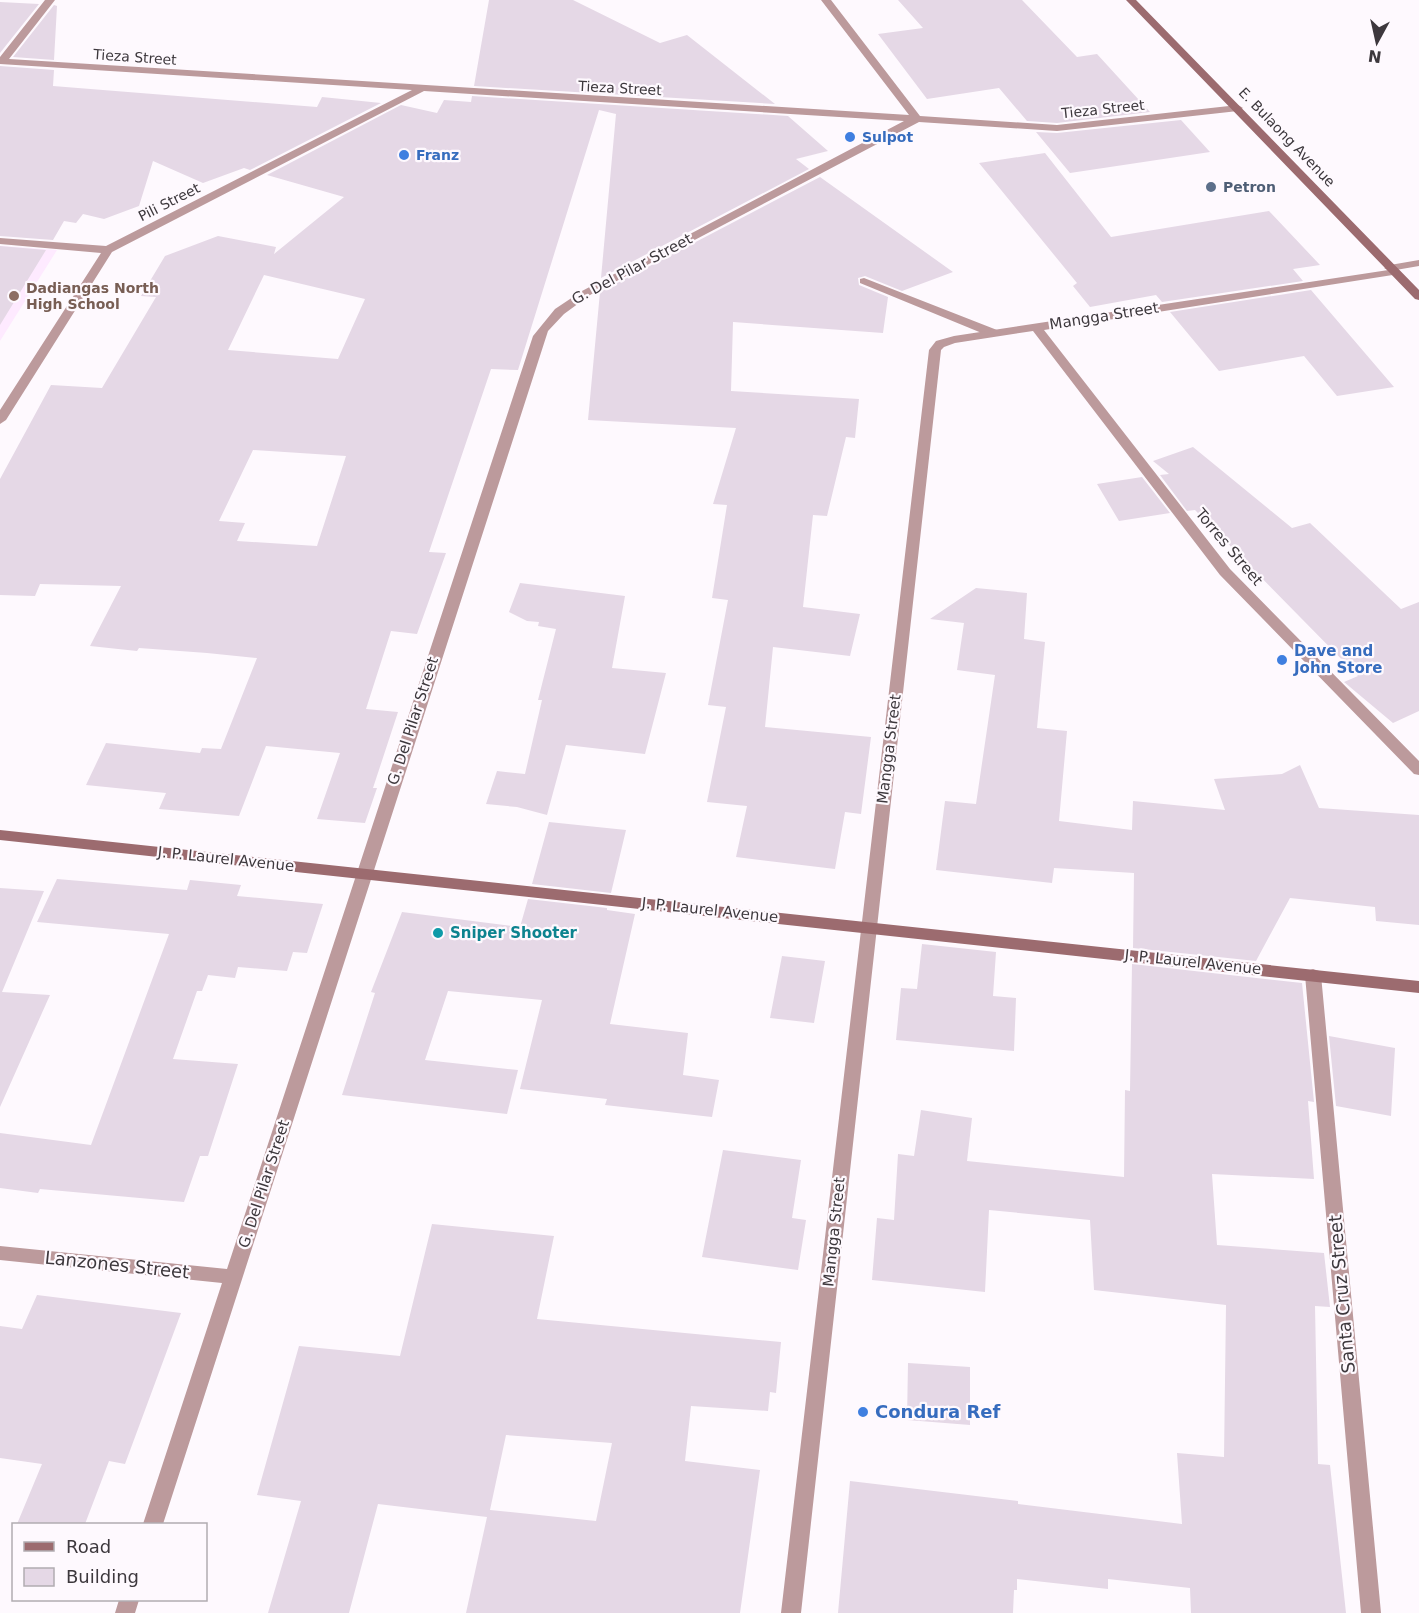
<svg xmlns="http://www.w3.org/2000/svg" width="1419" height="1613" viewBox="0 0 1419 1613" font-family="'DejaVu Sans',sans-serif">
<rect width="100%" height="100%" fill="#fef9fe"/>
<path fill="#feeaff" d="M0,246L57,250L0,341Z"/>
<path fill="#e5d8e6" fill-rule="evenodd" d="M489,0H573L660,43L687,35L775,104L474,86Z
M898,0H1022L1077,57L1097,54L1150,112L1057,123L1027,121L999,88L927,99L878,34L923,28Z
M0,2L39,4L0,53Z
M54,5L57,6L54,60L13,57Z
M0,66L54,70L53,86L317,107L322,97L381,103L250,170L244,168L203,183L153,161L139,206L104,219L83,214L76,223L64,221L53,240L0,236Z
M472,96L788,116L828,151L796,159L809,169L601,278L616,114L599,110L518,370L491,369L429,552L446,553L417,634L391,631L366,709L398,712L373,788H377L365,823L317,819L340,753L266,746L239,816L159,809L166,793L86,785L106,743L200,753L202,748L221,749L257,658L207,653L139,648L137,651L90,646L121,586L40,584L35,596L0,595V479L51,385L102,388L156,297L141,296L165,256L218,236L276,247L274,254L344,197L267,175L401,105L437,113L444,100L471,102ZM264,275L365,299L338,359L228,350ZM253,450L346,456L317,546L237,541L245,523L219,521Z
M1181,120L1210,152L1070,173L1036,132L1057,133Z
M1045,153L1111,237L1269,211L1320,265L1293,269L1303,281L1162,302L1156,295L1090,307L1073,286L1077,283L979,163Z
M820,177L953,272L902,291L865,276L858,278L859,285L888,297L883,333L733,322L731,391L859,399L855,438L846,437L827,516L813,515L803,607L860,614L850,656L773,647L765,727L871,737L861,814L845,812L835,869L736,857L747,806L707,802L726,707L708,705L728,600L712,598L727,505L713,504L736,428L588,420L600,292Z
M0,246L46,250L0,325Z
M1311,290L1394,387L1337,396L1304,356L1219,371L1170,312Z
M1193,447L1292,528L1310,523L1401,609L1419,602V711L1393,723L1344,682L1358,676L1195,510L1187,511L1160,475L1169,474L1153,461Z
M1142,477L1170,513L1119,521L1097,484Z
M520,583L625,596L612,668L666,673L645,754L566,745L547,815L517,807L486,804L497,771L525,774L542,700H538L556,629L538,626L539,622L527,621L509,612Z
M976,588L1027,593L1024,639L1045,642L1037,728L1067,731L1059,821L1132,830L1133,801L1225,810L1214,779L1282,774L1300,765L1319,808L1419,815V925L1376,921L1375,907L1290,898L1256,961L1133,948L1134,873L1054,868L1052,883L936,870L945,801L976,804L995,675L957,670L964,623L930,619Z
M549,822L626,830L611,893L532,884Z
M57,879L187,890L190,880L241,885L237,896L323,904L307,953L293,952L287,971L238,967L235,978L208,975L202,991H197L173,1059L238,1064L208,1156H200L184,1202L40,1189L38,1193L0,1188V1133L91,1145L169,934L37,922Z
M0,888L44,891L2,992L50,995L0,1107Z
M528,899L607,908V910L635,914L610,1024L688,1033L683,1075L719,1080L712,1117L605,1105L607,1099L520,1089L542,1000L448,991L425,1060L518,1070L507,1114L342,1095L375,993L371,992L402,912L520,927Z
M922,944L996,952L993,996L1016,998L1014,1051L896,1040L901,988L917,989Z
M782,956L825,961L814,1023L770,1018Z
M1132,964L1302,983L1314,1102L1308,1101L1314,1179L1212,1174L1217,1245L1324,1253L1330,1307L1315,1306L1318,1464L1330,1465L1346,1613H1191L1190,1588L1108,1579V1589L1017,1579V1590H1014L1013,1613H838L850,1481L1018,1501V1504L1182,1524L1177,1453L1224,1457L1226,1305L1094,1290L1090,1220L989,1210L985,1292L872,1280L877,1218L894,1220L898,1154L914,1156L921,1110L972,1118L967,1161L1124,1177L1125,1090L1130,1091Z
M1329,1036L1395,1048L1391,1116L1336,1106Z
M723,1150L801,1160L792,1218L806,1220L798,1270L702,1257Z
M432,1224L554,1236L537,1319L781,1342L776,1393L770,1392L768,1411L691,1406L685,1461L760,1470L740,1613H466L487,1517L378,1504L349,1613H268L301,1501L257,1495L299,1346L400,1356ZM506,1435L612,1443L596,1521L490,1510Z
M37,1295L181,1313L125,1464L109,1461L85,1524H17L42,1464L0,1458V1326L22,1329Z
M908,1363L970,1367V1425L907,1420Z"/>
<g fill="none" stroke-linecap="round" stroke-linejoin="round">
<path fill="#bc9a9c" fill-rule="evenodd" d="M1419,260V266L1390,271L1384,268L1390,265Z
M864,278L997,330L999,333L997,336H989L860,283V279Z"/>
<path fill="#bc9a9c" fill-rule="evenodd" d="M45,0H55L9,59L909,115L821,0H831L920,116L1057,125L1238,105L1243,108L1238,111L1057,131L919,122L590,295L564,314L548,331L163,1524H143L222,1283L0,1260V1246L227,1269L533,336L555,309L582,291L904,121L424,91L112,252L6,420L0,424V410L101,253L0,244V238L106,246L412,90L0,64V57Z
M1395,269L1399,270V274L1044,330L1230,569L1419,761V775L1414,774L1220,575L1033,331L955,343L944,347L941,350L801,1613H781L929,350L936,341L954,336Z
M1313,969L1319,971L1321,975L1381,1613H1361L1305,975L1307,971Z
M119,1600H139L135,1613H115Z"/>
<path fill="#9c6b6f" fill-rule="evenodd" d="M1126,0H1136L1419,290V300L1415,299Z
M0,830L1419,981V993L0,840Z"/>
</g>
<g fill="#3f7fe0" stroke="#fef9fe" stroke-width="2">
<circle cx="850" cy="137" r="6"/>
<circle cx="404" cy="155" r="6"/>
<circle cx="1282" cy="660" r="6"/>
<circle cx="863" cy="1412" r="6"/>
</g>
<circle fill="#5c6f8a" stroke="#fef9fe" stroke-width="2" cx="1211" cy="187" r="6"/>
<circle fill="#8d6e63" stroke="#fef9fe" stroke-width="2" cx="14" cy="296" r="6"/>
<circle fill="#0f9aa8" stroke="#fef9fe" stroke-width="2" cx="438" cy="933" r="6"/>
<g text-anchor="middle" stroke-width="4.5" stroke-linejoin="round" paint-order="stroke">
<g font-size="14" fill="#3d383d" stroke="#fef9fe">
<text transform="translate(135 57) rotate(4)" y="5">Tieza Street</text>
<text transform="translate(620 88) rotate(3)" y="5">Tieza Street</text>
<text transform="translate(1103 109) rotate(-6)" y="5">Tieza Street</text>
<text transform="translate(1287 137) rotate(46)" y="5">E. Bulaong Avenue</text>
<text transform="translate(169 202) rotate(-27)" y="5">Pili Street</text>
</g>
<g font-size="14" font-weight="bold" fill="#366cbe" stroke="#fef9fe" text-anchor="start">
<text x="862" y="142">Sulpot</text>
<text x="416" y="160">Franz</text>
</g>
<g font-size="14" font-weight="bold" fill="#4e5e75" stroke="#fef9fe" text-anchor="start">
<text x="1223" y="192">Petron</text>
</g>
<g font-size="14" font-weight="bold" fill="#785e54" stroke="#fef9fe" text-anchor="start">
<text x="26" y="293">Dadiangas North<tspan x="26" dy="16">High School</tspan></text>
</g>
<g font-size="15" fill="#3d383d" stroke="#fef9fe">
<text transform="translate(632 269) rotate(-28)" y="5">G. Del Pilar Street</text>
<text transform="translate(1104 316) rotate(-9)" y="5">Mangga Street</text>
<text transform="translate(1229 547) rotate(50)" y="5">Torres Street</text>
<text transform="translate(413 721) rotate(-72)" y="5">G. Del Pilar Street</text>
<text transform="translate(889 749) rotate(-83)" y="5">Mangga Street</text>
<text transform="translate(226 859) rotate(6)" y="5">J. P. Laurel Avenue</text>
<text transform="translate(710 910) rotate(6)" y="5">J. P. Laurel Avenue</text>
<text transform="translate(1193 962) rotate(6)" y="5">J. P. Laurel Avenue</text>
<text transform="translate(264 1184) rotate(-72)" y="5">G. Del Pilar Street</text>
<text transform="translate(834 1232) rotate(-84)" y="5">Mangga Street</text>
</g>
<g font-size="15" font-weight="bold" fill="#366cbe" stroke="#fef9fe" text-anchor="start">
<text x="1294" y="656">Dave and<tspan x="1294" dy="17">John Store</tspan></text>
</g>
<g font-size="15" font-weight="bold" fill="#0d838f" stroke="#fef9fe" text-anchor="start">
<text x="450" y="938">Sniper Shooter</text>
</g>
<g font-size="18" fill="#3d383d" stroke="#fef9fe">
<text transform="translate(117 1265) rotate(6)" y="6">Lanzones Street</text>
<text transform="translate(1342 1294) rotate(-95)" y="6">Santa Cruz Street</text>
</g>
<g font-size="18" font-weight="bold" fill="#366cbe" stroke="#fef9fe" text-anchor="start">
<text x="875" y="1418">Condura Ref</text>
</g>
</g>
<rect x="12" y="1523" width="195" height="78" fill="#fef9fe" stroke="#b1acb1" stroke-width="1.5"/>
<rect x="24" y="1542" width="30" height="9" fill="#9c6b6f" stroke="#b1acb1" stroke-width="1.5"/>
<text x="66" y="1553" font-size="18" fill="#3d383d">Road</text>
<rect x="24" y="1568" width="30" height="18" fill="#e5d8e6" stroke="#b1acb1" stroke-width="1.5"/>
<text x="66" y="1583" font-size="18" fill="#3d383d">Building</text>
<g transform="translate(1377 42) rotate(188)" stroke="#fef9fe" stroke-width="4.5" paint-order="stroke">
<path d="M0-4.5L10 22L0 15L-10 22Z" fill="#3d383d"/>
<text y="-9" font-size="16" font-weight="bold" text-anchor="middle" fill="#3d383d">N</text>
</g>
</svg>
